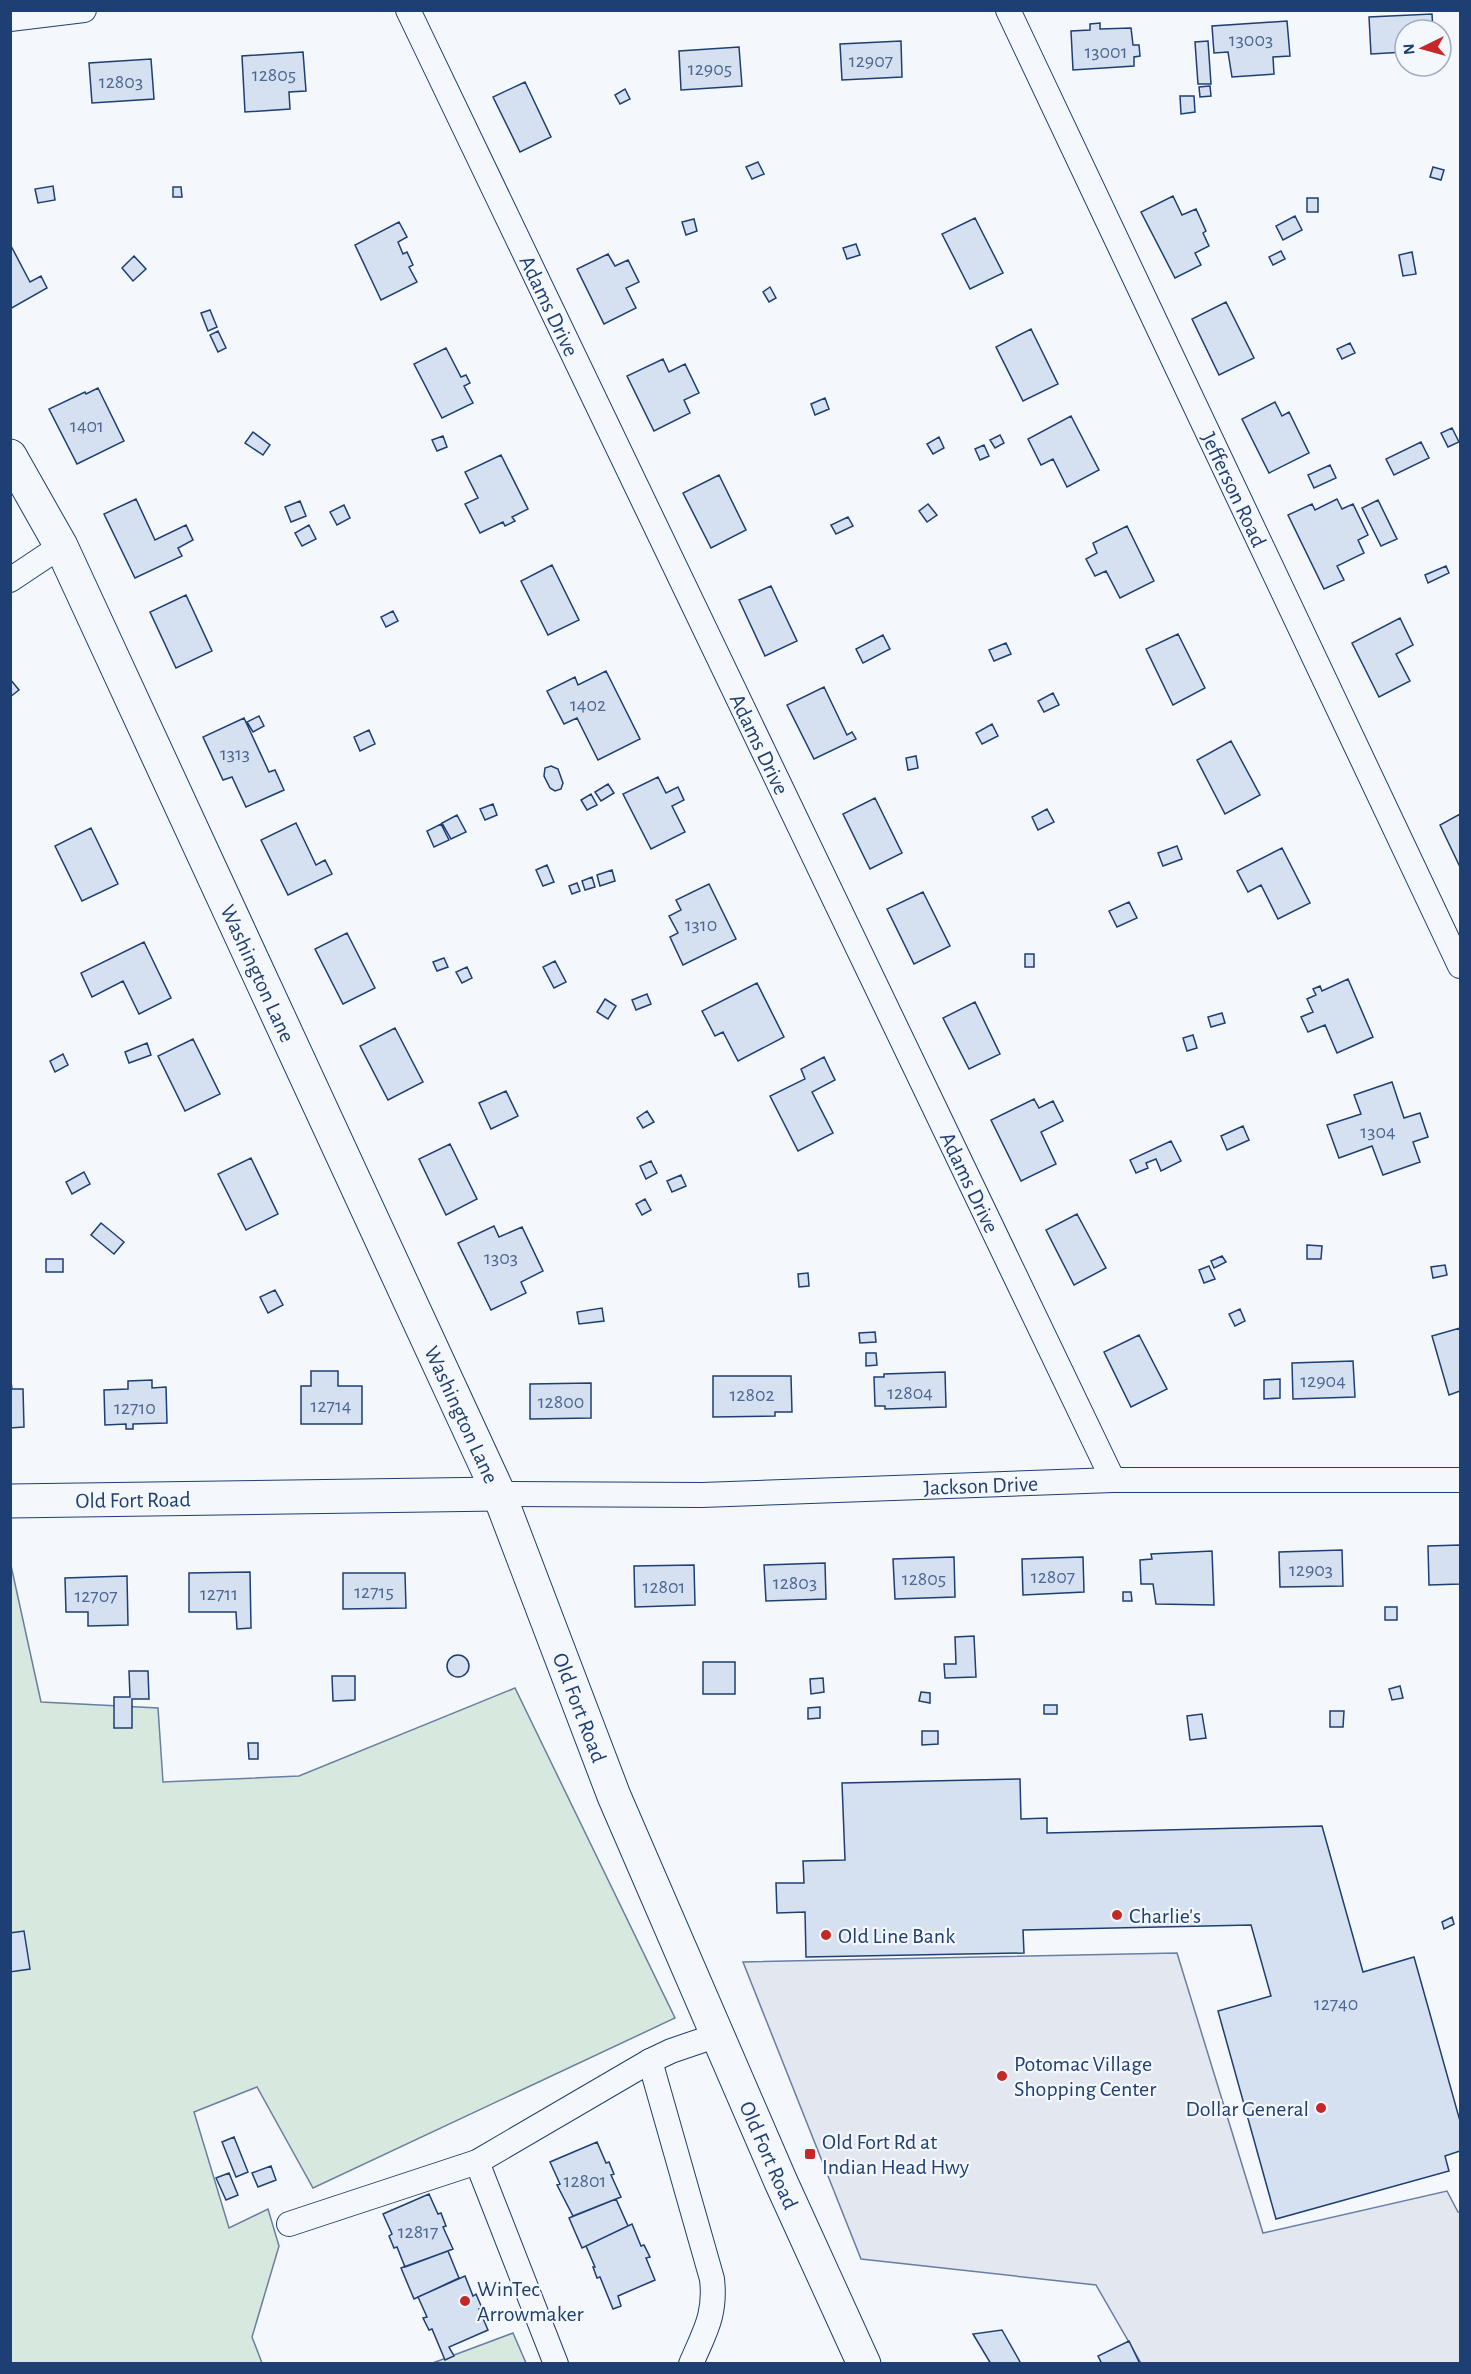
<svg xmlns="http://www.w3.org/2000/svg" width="1471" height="2374" viewBox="0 0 1471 2374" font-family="'Alegreya Sans',sans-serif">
<rect width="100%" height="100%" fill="#f4f7fb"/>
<path fill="#d7e8df" stroke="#687fa3" stroke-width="1.5" d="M10,1561L41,1702L158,1708L163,1782L299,1776L515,1688L675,2018L313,2188L257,2087L194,2112L229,2228L268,2209L279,2246L252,2337L262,2363H11Z
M513,2333L526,2363L430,2364Z"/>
<path fill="#e3e8f0" stroke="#687fa3" stroke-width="1.5" d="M1177,1953L1263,2233L1447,2191L1458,2212H1460V2363H1141L1096,2285L861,2259L743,1962Z"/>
<path fill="#d5e0f0" stroke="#1d3f73" stroke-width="1.5" d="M1432,14L1433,30H1405V52L1371,54L1369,17Z
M1287,21L1290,56L1273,57L1274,74L1232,77L1228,52L1214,53L1212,26Z
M1100,23V29L1131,28L1133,45H1139L1140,56L1134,57V66L1073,70L1071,31L1090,30V24Z
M901,41L902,77L842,80L840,44Z
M1208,41L1211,84H1198L1195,42Z
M739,47L742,86L681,90L679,51Z
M303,52L306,91L289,92L290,109L245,112L242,56Z
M151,59L154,99L92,103L89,63Z
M525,82L551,137L520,152L493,97Z
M1210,86L1211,96L1200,97L1199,87Z
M625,89L630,99L620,104L615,95Z
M1180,96H1194L1195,112L1181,114Z
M758,162L764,174L752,179L746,167Z
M1433,167L1444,170L1441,180L1430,177Z
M53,186L55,200L38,203L35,189Z
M173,187H181L182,197H173Z
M1173,196L1182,215L1196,209L1206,231L1203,233L1209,246L1195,253L1201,265L1175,278L1141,212Z
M1307,198H1318V212H1307Z
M1295,216L1302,230L1283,240L1276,226Z
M975,218L1003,273L970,289L942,234Z
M694,219L697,231L686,235L682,222Z
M399,222L407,237L398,242L403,254L407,252L413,265L409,267L417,282L381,300L355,245Z
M10,244L30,282L41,276L47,288L10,309Z
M856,244L860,255L847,259L843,248Z
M1281,251L1285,259L1273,265L1269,257Z
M1412,252L1416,274L1403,276L1399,255Z
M608,254L615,266L628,260L639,282L626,288L636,308L604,324L577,269Z
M134,256L146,269L133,281L122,268Z
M770,287L776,298L769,302L763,292Z
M1226,302L1254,358L1219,375L1192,319Z
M210,310L217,327L208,331L201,313Z
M1031,329L1058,384L1023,401L996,347Z
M218,331L226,348L218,352L210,335Z
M1350,343L1355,353L1342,359L1337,349Z
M446,348L461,377L466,375L470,383L464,386L473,403L442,418L414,364Z
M663,359L669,372L685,364L699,393L684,400L690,413L654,431L627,376Z
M98,388L124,441L77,464L49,409L85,392L86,394Z
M825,398L829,409L815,415L811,404Z
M1275,402L1282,416L1289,412L1309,453L1269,473L1242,419Z
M1071,416L1099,470L1067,487L1053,459L1041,465L1028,439Z
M1452,428L1459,442L1448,447L1441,433Z
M253,432L270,445L263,455L245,443Z
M1000,435L1004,443L995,448L990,440Z
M443,436L447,447L437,451L432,440Z
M939,437L944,448L933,454L927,444Z
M1421,442L1429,458L1394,475L1386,459Z
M984,445L989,456L980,460L975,449Z
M501,455L528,509L512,517L515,521L505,526L503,522L480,533L465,504L478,498L465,472Z
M1330,465L1336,478L1314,488L1308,475Z
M719,475L746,530L711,548L683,493Z
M136,499L155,540L186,525L193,540L178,548L182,556L135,578L104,514Z
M1337,499L1342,509L1353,504L1368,535L1358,540L1364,553L1337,566L1344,580L1324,589L1288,515L1312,504L1315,510Z
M1378,500L1397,539L1381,546L1362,508Z
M300,501L306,516L291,522L285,507Z
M928,504L937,515L927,522L919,511Z
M344,505L350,518L337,525L330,512Z
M848,517L853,526L836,534L831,525Z
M309,525L316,539L302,546L295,533Z
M1127,526L1154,581L1120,598L1106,571L1095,576L1086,559L1097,553L1093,543Z
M552,565L579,620L548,635L521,581Z
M1446,566L1449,573L1428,583L1425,575Z
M771,586L797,641L765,656L739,600Z
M186,595L212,651L176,668L150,612Z
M393,611L398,621L386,627L381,617Z
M1400,618L1413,645L1396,654L1410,681L1379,697L1352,643Z
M1178,634L1205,688L1173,705L1146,649Z
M883,635L890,649L863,663L856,649Z
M1006,643L1011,654L994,661L989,650Z
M606,671L640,739L598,760L577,718L564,724L547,691L575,677L578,685Z
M10,679L19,690L10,697Z
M824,687L847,735L852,732L856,739L814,759L787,705Z
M1053,693L1059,705L1044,712L1038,701Z
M259,716L264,726L253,732L247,722Z
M244,718L269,772L275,770L284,790L246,807L232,777L223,780L203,737Z
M992,724L998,736L982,744L976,733Z
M369,730L375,744L360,751L354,737Z
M1231,741L1260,795L1225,814L1197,760Z
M916,756L918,768L908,770L906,758Z
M551,766L558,769L563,783L561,789L555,791L550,788L544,776L545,768Z
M658,777L666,793L678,787L684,800L672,806L685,832L651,849L623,794Z
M608,784L614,793L601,801L595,792Z
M591,794L597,805L587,810L581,800Z
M875,798L902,853L870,869L843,814Z
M493,804L497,815L485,820L480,809Z
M1047,809L1054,822L1038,830L1032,817Z
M1460,814V867L1440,825Z
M457,815L466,832L451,839L442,823Z
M296,823L316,865L325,860L332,874L288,895L261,840Z
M441,824L449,840L434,847L427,831Z
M91,828L118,884L82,901L55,846Z
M1177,846L1182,859L1163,866L1158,853Z
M1282,848L1310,903L1278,919L1261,885L1248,892L1237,871Z
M547,865L554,882L543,886L536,870Z
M612,870L615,881L600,886L597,875Z
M592,877L595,887L585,890L582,881Z
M577,883L580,891L572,894L569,886Z
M709,884L736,939L683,965L670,937L678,933L669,916L681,910L676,900Z
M923,892L950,946L914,964L887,909Z
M1129,902L1137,918L1117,927L1109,911Z
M347,933L375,988L343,1004L315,949Z
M144,942L171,998L139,1014L123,981L92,997L81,973Z
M1025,954H1034V967H1025Z
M444,958L448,967L437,971L433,962Z
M555,961L566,982L554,988L543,967Z
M467,967L472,978L462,983L456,972Z
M1348,979L1373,1037L1337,1053L1325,1025L1308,1032L1301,1017L1313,1012L1307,999L1316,995L1313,989L1320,986L1322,991Z
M757,983L784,1037L738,1061L723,1032L715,1036L702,1011Z
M647,994L651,1004L636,1010L632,1000Z
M605,999L616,1006L608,1019L597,1012Z
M975,1002L1000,1054L969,1069L943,1018Z
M1222,1013L1225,1023L1211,1027L1208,1017Z
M395,1028L423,1082L388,1100L360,1046Z
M1193,1035L1197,1048L1187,1051L1183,1038Z
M193,1039L220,1094L185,1111L158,1056Z
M147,1043L151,1055L129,1063L125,1052Z
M63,1054L68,1065L55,1072L50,1061Z
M824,1057L835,1080L812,1092L833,1133L798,1151L770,1096L805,1079L801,1069Z
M1392,1082L1404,1118L1420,1113L1428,1137L1413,1142L1420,1162L1383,1175L1372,1146L1339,1158L1327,1125L1361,1114L1354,1095Z
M506,1091L518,1116L491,1129L479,1103Z
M1034,1099L1039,1108L1053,1101L1063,1121L1041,1132L1056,1164L1021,1181L991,1120Z
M647,1111L654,1122L643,1128L637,1118Z
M1243,1126L1249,1140L1227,1150L1221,1136Z
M1171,1141L1181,1161L1161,1171L1156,1159L1146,1163L1148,1168L1136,1173L1130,1160Z
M450,1144L477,1199L446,1215L419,1159Z
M251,1158L278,1214L246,1230L218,1174Z
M651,1161L657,1173L646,1179L640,1166Z
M84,1172L90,1184L72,1194L66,1182Z
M681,1175L686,1186L672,1192L667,1181Z
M645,1199L651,1210L642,1215L636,1204Z
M1077,1214L1106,1268L1074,1285L1046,1230Z
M101,1223L124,1242L114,1254L91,1235Z
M494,1226L499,1237L522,1227L543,1271L521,1282L526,1293L491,1310L458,1243Z
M1307,1245L1322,1246L1321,1259H1307Z
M1222,1256L1226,1262L1214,1268L1211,1261Z
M46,1259H63V1272H46Z
M1445,1265L1447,1275L1433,1278L1431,1267Z
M1209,1266L1215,1279L1204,1283L1199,1270Z
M808,1273L809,1286L799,1287L798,1274Z
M275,1290L283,1305L268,1313L260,1297Z
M602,1308L604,1321L579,1324L577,1312Z
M1240,1309L1245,1321L1235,1326L1229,1314Z
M1460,1328V1391L1449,1395L1432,1336Z
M875,1332L876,1342L860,1343L859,1333Z
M1139,1335L1167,1389L1131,1407L1104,1352Z
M866,1353H876L877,1365L866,1366Z
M1353,1361L1355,1397L1293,1399L1292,1363Z
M311,1371H338V1386H362V1424H301V1386H311Z
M945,1372L946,1407L885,1409V1406H875L874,1377H884V1374Z
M10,1374L12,1389H23L24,1427L10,1428Z
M713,1376H791L792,1412H775V1416L713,1417Z
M1280,1379V1398L1264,1399V1380Z
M152,1380V1388L166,1387L167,1423L133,1424V1429H126V1424L105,1425L104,1390L128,1389V1381Z
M591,1383V1418L530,1419V1384Z
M1460,1545V1584L1429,1585L1428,1546Z
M1342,1550L1343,1586L1280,1587L1279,1552Z
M1212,1551L1214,1605L1156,1604L1153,1584H1141L1140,1560L1152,1559L1151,1554Z
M954,1557L955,1597L895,1599L893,1559Z
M1083,1557L1084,1592L1023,1595L1022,1559Z
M825,1563L826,1599L766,1601L764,1565Z
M694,1565L695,1605L635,1607L634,1566Z
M250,1572L251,1628L237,1629L236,1612H189V1573Z
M343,1573H405L406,1608L343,1609Z
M127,1576L128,1625L88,1626V1612H66L65,1578Z
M1123,1592H1131L1132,1601H1123Z
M1385,1607H1397V1620H1385Z
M974,1636L976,1677L945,1678L944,1664H956L955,1637Z
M447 1666a11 11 0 1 1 22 0a11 11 0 1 1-22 0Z
M703,1662H735V1694H703Z
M129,1671H148L149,1699H132V1728H114V1697H130Z
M332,1676H355V1700L333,1701Z
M823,1678L824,1692L811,1694L810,1679Z
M1400,1686L1403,1698L1392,1700L1389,1689Z
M921,1692L930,1693V1703L919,1701Z
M1044,1705H1057V1714H1044Z
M820,1707V1718L808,1719V1708Z
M1330,1711H1344L1343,1727H1330Z
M1202,1714L1206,1738L1190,1740L1187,1716Z
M922,1731H938V1744L922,1745Z
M248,1743H258V1759H249Z
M1020,1779L1021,1819L1047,1818V1833L1322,1826L1363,1972L1414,1957L1460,2121V2151L1445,2156L1449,2171L1276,2219L1218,2011L1271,1996L1251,1925L1023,1930L1024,1953L806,1957L805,1912L777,1913L776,1883H804L803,1861L845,1860L842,1783Z
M1452,1917L1454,1924L1444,1929L1442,1922Z
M24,1931L30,1969L10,1972V1933Z
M234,2137L248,2172L236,2177L222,2142Z
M597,2142L606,2163L609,2162L614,2174L611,2175L621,2197L573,2216L557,2185L560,2184L550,2162Z
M271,2166L276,2180L258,2187L252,2173Z
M229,2173L238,2195L226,2200L216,2178Z
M429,2194L438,2214L441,2213L446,2226L443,2227L453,2249L405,2267L397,2247L394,2248L389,2236L392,2234L383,2214Z
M616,2199L628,2226L582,2248L569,2218Z
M632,2224L641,2246L644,2245L650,2257L646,2258L655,2280L618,2296L621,2306L613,2309L600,2277L597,2278L593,2267H595L586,2246Z
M448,2251L459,2278L414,2299L401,2268Z
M465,2276L473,2296L476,2294L482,2308L479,2309L488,2330L449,2347L454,2356L445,2360L432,2329L429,2330L423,2318L427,2317L418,2297Z
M1002,2330L1019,2360L1021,2364H991L973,2334Z
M1129,2341L1140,2364H1102L1098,2356Z"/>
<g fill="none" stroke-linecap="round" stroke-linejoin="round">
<defs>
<g id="street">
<path id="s1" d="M408,10L1113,1480"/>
<path id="s2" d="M1008,10L1460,966"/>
<path d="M10,19L84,10"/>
<path d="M10,580L61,546"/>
<path id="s3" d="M499,1494L702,1495L1113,1480H1460"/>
<path d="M650,2061L712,2279C716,2315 705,2331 691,2364"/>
<path d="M477,2162L556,2364"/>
<path d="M289,2224L477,2162L650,2061L671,2051L718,2035"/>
</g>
<g id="secondary">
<path id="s4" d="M10,456L61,546L499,1494L614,1796L781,2182L864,2364"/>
<path id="s5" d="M10,1501L499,1494"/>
</g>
</defs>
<use href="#street" stroke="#1d3f73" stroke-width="26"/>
<use href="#secondary" stroke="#1d3f73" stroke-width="35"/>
<use href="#street" stroke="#f4f7fb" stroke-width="24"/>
<use href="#secondary" stroke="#f4f7fb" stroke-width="33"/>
</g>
<g fill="#c62828" stroke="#f4f7fb" stroke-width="2">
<circle cx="1117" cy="1915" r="6"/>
<circle cx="826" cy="1935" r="6"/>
<circle cx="1002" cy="2076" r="6"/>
<circle cx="1321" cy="2108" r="6"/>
<rect x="804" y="2148" width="12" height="12" rx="3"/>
<circle cx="465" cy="2301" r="6"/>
</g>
<g text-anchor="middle" stroke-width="4.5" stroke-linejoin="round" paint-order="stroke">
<g font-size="20" fill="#4b6792">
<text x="1251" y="46">13003</text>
<text x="1106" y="58">13001</text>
<text x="871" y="67">12907</text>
<text x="710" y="75">12905</text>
<text x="274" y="81">12805</text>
<text x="121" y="88">12803</text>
<text x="87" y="432">1401</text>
<text x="588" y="711">1402</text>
<text x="235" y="760">1313</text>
<text x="701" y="931">1310</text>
<text x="1378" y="1138">1304</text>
<text x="501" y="1264">1303</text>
<text x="1323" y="1387">12904</text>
<text x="910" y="1399">12804</text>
<text x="752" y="1401">12802</text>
<text x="561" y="1408">12800</text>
<text x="331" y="1412">12714</text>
<text x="135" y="1414">12710</text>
<text x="1311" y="1576">12903</text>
<text x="1053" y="1583">12807</text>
<text x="924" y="1585">12805</text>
<text x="795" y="1589">12803</text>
<text x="664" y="1593">12801</text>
<text x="374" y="1598">12715</text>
<text x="219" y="1600">12711</text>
<text x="96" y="1602">12707</text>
<text x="1336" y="2010">12740</text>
<text x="585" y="2187">12801</text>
<text x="418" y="2238">12817</text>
</g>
<g font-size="22" fill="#1d3f73" stroke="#f4f7fb">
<text dy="8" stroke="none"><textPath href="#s1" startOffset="328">Adams Drive</textPath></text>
<text dy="8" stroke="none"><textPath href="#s2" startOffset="530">Jefferson Road</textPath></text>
<text dy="8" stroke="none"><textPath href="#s1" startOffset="814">Adams Drive</textPath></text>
<text dy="8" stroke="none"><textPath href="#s4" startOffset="574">Washington Lane</textPath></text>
<text dy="8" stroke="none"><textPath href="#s1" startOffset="1300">Adams Drive</textPath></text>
<text dy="8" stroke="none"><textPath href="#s4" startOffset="1060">Washington Lane</textPath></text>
<text dy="8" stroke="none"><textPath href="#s3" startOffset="482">Jackson Drive</textPath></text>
<text dy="8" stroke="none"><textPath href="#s5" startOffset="123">Old Fort Road</textPath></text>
<text dy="8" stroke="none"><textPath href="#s4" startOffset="1376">Old Fort Road</textPath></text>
<text dy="8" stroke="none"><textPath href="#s4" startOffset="1862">Old Fort Road</textPath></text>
</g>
<g font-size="22" fill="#1d3f73" stroke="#f4f7fb" text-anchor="start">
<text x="1129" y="1923">Charlie's</text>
<text x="838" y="1943">Old Line Bank</text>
<text x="1014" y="2071">Potomac Village<tspan x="1014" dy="25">Shopping Center</tspan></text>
<text x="1309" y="2116" text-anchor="end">Dollar General</text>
<text x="822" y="2149">Old Fort Rd at<tspan x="822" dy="25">Indian Head Hwy</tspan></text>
<text x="477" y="2296">WinTec<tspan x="477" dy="25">Arrowmaker</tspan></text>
</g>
</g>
<rect width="1471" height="2374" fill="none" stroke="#1d3f73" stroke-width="24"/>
<g transform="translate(1423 48) rotate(265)"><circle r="28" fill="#f4f7fb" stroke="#9eadc5" stroke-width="1.5"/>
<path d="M0-4.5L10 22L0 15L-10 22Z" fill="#c62828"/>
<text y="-9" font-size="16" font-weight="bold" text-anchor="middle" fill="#1d3f73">N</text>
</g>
</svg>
